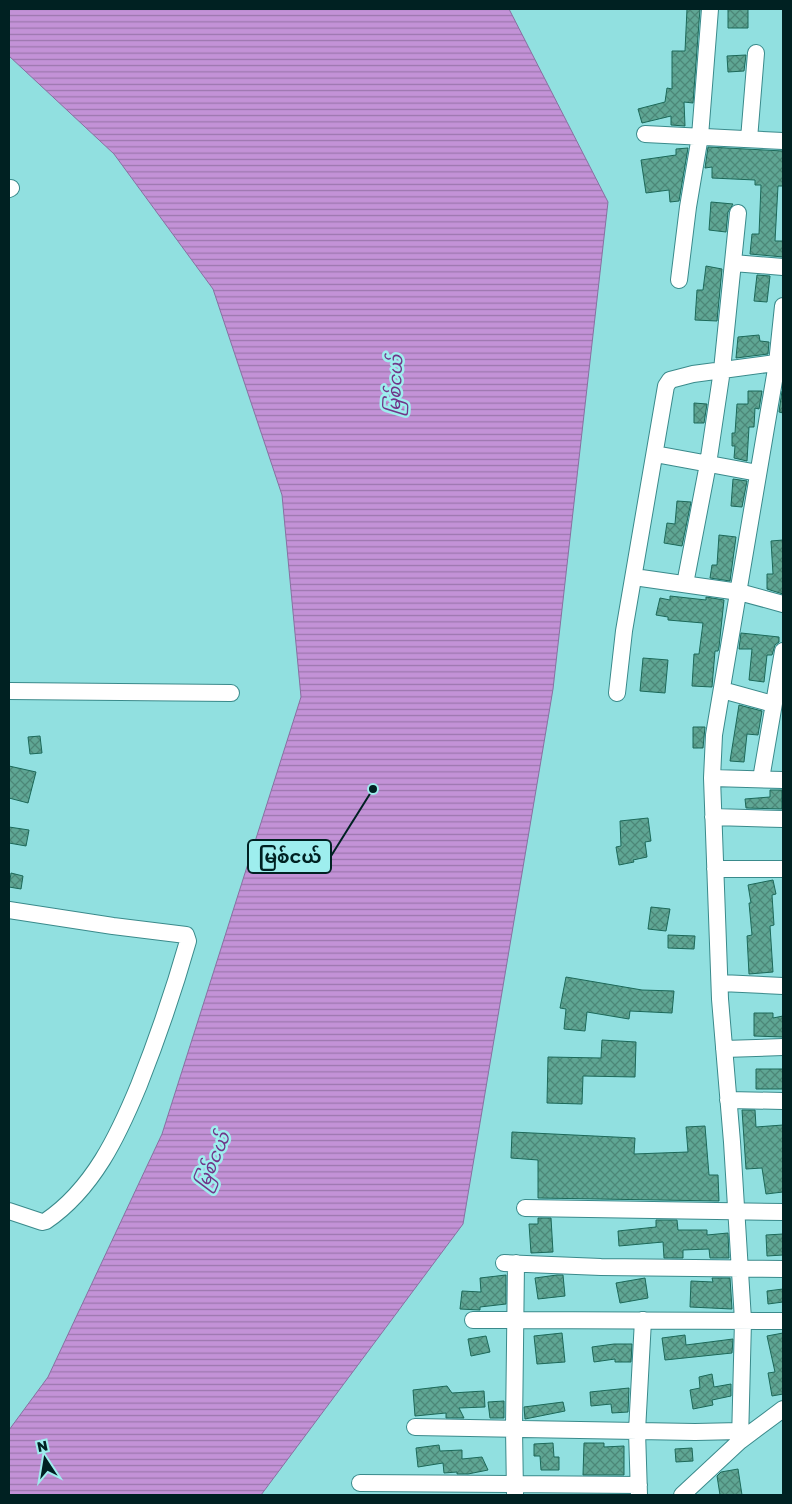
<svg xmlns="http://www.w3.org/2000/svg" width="792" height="1504" viewBox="0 0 792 1504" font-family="'Golos Text','Noto Sans Myanmar',sans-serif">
<defs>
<pattern id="water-rules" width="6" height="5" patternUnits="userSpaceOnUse" patternTransform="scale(1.25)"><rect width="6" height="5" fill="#c392d7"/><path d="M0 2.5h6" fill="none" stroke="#9c77ae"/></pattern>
<pattern id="building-cross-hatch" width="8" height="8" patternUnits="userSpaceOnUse" patternTransform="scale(1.25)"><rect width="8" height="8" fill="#5fa694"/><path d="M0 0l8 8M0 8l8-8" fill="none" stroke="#4c8778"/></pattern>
</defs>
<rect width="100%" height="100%" fill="#91e0e0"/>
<path fill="url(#water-rules)" stroke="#8870a1" d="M9,9H509L608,202L553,689L463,1224L261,1495H9V1430L48,1377L162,1134L301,697L282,495L213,289L114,154L9,56Z"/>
<path fill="url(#building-cross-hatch)" stroke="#1c6959" d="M687,9H700L693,103L684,102L685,126L671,125V116L642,123L638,109L665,102L667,88L672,89V51H685Z
M728,9H748V28H728Z
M746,55L744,71L728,72L727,56Z
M708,147L783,151V186H778L775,241H783V257L750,254L752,234H759L761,185H755V180L712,178V167L705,168Z
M688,148L679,201L670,202L669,190L646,193L641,160L676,155V149Z
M711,202L733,204L728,212L726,232L709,230Z
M706,266L722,269L717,321L695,320L697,290H703Z
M757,275L770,276L767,302L754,301Z
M759,335L760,341L769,342L768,354L736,358L738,337Z
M748,391H762L759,409L755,408L754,427H749L747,461L734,458L735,446H732V433H735L737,404H748Z
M782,391H783V413L779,412Z
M694,403L707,404L704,423H694Z
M733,479L747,481L742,507L731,506Z
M677,501L691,502L682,546L664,543L667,523L675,524Z
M719,535L736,537L730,581L710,578L712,565H717Z
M783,540V594L767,589V574H773L771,541Z
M670,596L706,600V597L724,600L719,647L718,651H715L712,687L692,686L694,654H699L703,623L668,620V617L656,615L660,598L670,600Z
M741,633L779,637V642L775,645L772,655H767L764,682L749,680L752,649H739Z
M643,658L668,660L665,693L640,691Z
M739,705L762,711L758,735L747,734L744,762L730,761Z
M693,727H705L703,748H693Z
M40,736L42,753L30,754L28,737Z
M9,766L36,772L28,803L9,798Z
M770,790H782V809L746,808L745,799L770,797Z
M648,818L651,841L645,842L647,857L633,860L634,862L619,865L616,847L621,846L620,821Z
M9,827L29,830L26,846L9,843Z
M11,873L23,876L21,889L9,887Z
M773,880L776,894L772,895L774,925L770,926L773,972L749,974L747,936L752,935L749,903H751L748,885Z
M651,907L670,909L666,931L648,929Z
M668,935L695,936L694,949L668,948Z
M566,977L642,990L674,991L672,1013L630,1011L629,1019L587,1012L585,1031L564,1029L566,1009L560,1008Z
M754,1013H773V1018L783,1016V1037L754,1036Z
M602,1040L636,1042L635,1077L583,1076L582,1104L547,1103L548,1057L601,1058Z
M756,1069H783V1089H756Z
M742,1110H755L756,1127L783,1125V1192L766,1194L762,1168L746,1169Z
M705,1126L709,1175H718L719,1201L538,1198V1160L511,1158L512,1132L635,1138L634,1154L688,1152L686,1127Z
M538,1218H551L553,1252L531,1253L529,1224H538Z
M656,1220H677L678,1230H707V1235L728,1233L729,1258H710L709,1249L683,1250V1258H664L663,1242L619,1246L618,1231L656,1227Z
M783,1234V1255L767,1256L766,1235Z
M506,1275V1304L480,1307V1310L460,1309L462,1291L481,1292L480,1278Z
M557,1275H563L565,1296L538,1299L535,1278Z
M645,1278L648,1298L620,1303L616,1283Z
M712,1278H730L732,1309L690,1307L691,1281L713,1282Z
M783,1289V1302L768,1304L767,1291Z
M562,1333L565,1362L537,1364L534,1336Z
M783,1333V1394L772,1396L768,1373L775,1372L767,1336Z
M685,1335L686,1345L733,1339L732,1353L665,1360L662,1338Z
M486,1336L490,1352L471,1356L468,1339Z
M614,1344H632L631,1362H615V1359L594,1362L592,1347Z
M712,1374L714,1387L731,1384V1396L712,1400L713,1405L693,1409L690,1390L700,1388L699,1377Z
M447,1386L452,1393L484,1391L485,1407L459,1408L464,1418H446V1413L415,1416L413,1390Z
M629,1388L628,1412L612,1413L611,1404L591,1406L590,1392Z
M504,1401V1418H490L488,1402Z
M563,1402L565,1411L525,1419L524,1407Z
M553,1443L554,1457H559V1470H541L540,1456H534V1444Z
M584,1443H604V1447L624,1446V1475H583Z
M439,1445L440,1451L462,1450V1459L482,1457L488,1470L468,1474H457V1472L444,1473L443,1463L418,1467L416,1448Z
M692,1448L693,1461L676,1462L675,1449Z
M738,1469L742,1495H720L717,1476L721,1472Z"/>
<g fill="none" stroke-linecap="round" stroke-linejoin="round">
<defs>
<path id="minor" d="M645,134L783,141
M749,139L756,53
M9,189L11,188
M733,263L783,267
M679,280L688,207L700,136L710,9
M783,306L777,363L714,735L712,778L783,780
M655,454L758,473
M634,577L739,592L783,604
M685,584L708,464L722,370L738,213
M722,690L773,704
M9,691L231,693
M617,693L624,631L666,386L670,380L693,374L783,362
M712,778L720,999L732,1142L743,1320L740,1441
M761,779L783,651
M713,817L783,819
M715,869H783
M9,910L113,926L186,935L188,941C174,990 158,1037 139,1085C118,1136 93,1189 46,1221L42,1222L9,1211
M721,983L783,986
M724,1049L783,1047
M728,1100L783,1101
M525,1208L783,1212
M504,1263L601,1267L783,1269
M473,1320L783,1321
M415,1427L695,1432L740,1431
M360,1483L639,1485
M515,1494L514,1428L516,1263
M639,1495L637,1431L643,1320
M682,1495L740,1441L783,1409"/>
</defs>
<use href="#minor" stroke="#3a8a8b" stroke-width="18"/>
<use href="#minor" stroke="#fff" stroke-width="16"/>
</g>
<g text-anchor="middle" stroke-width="5" stroke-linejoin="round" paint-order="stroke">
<g font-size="18" font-style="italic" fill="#713688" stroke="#9eeeee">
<text transform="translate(395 385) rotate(-87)" y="6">မြစ်ငယ်</text>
<text transform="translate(213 1161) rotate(-67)" y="6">မြစ်ငယ်</text>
</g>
</g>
<path fill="none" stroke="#002122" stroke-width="2" d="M373 789L331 856"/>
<circle fill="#002122" stroke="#9eeeee" stroke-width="2" cx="373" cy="789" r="5"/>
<rect fill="#9eeeee" stroke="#002122" stroke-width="2" x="248" y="840" width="83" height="33" rx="5"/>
<g font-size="18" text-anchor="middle" font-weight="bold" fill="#002122">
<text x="290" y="863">မြစ်ငယ်</text>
</g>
<rect width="792" height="1504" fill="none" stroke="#002122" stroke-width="20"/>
<g transform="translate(45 1459) rotate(348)" stroke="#9eeeee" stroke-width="4" paint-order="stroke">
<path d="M0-4L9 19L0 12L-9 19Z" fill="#002122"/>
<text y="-8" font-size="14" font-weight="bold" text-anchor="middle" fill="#002122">N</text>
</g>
</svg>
